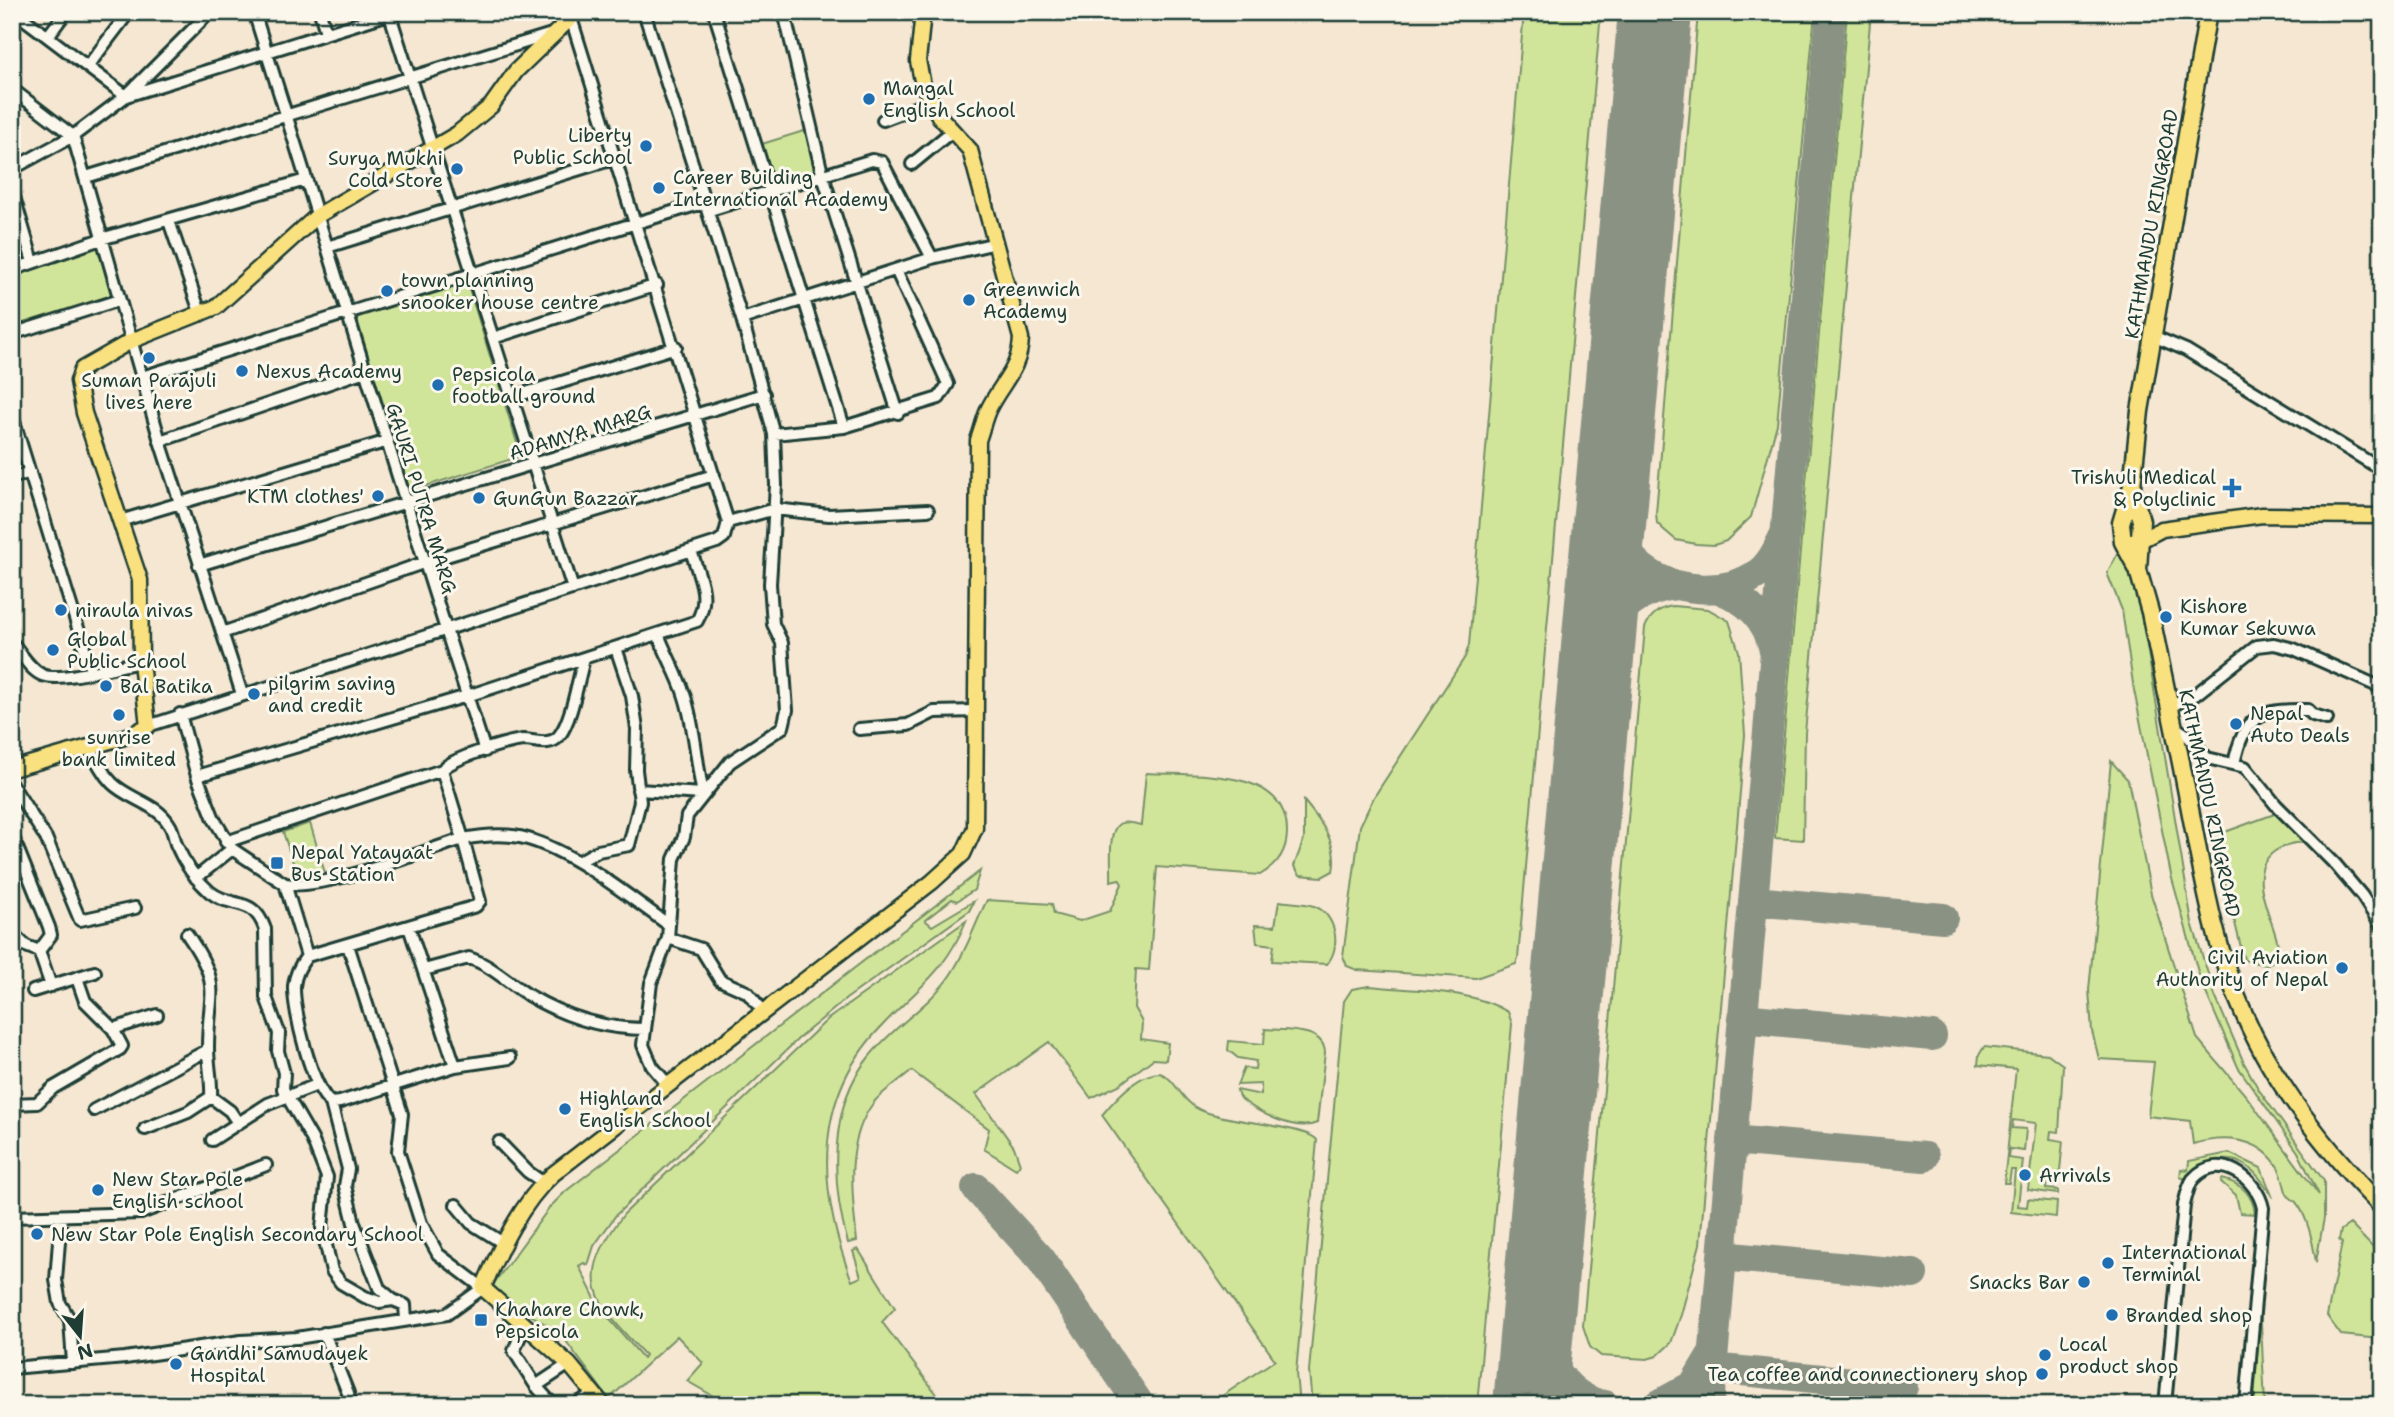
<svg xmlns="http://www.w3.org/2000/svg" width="2394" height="1417" viewBox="0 0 2394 1417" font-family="'Shantell Sans',sans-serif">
<rect width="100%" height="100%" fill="#f5e7d2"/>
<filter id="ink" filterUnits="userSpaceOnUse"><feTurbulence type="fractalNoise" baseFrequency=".0143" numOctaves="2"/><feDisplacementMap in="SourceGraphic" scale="14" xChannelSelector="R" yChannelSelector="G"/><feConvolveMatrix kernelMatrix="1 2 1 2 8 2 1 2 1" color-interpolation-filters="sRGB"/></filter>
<g filter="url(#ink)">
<path fill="#d1e59a" stroke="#789167" stroke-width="2" d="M1524,12H1601L1518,958L1516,964L1476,978L1357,970L1347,966L1343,956L1360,826L1374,797L1465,657L1469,645Z
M1698,12H1815L1777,424L1751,517L1726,541L1714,545L1696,544L1676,540L1663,529L1657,523L1656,513Z
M1847,12H1871L1805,733L1803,840L1775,838Z
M807,130L815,170L781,184L773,178L762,144Z
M95,247L102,249L114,291L112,296L12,328V274Z
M466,279L521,456L410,491L355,313Z
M2117,555H2122L2136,590L2147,646L2192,923L2215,996L2244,1063L2259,1090L2324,1181V1218L2316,1262C2313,1244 2308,1215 2295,1201C2292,1199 2289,1198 2287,1194C2283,1185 2283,1173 2276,1164C2257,1136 2222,1136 2193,1144L2190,1121L2148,1116L2154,1062L2099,1059L2092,1031L2089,990L2111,761L2128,780L2151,894L2197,1038L2247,1097L2319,1195L2298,1152L2238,1067L2200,979L2171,875L2134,690L2122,610L2107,573Z
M1673,606L1708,609L1729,621L1739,652L1745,735L1700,1244L1681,1315L1671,1343L1657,1356L1647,1359L1601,1356L1590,1347L1583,1326L1645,628C1650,615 1659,608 1673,606Z
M1146,773C1193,776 1287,766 1287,832C1287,852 1276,866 1260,875L1157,867L1149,970L1136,969L1134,1008L1142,1022L1141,1039L1168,1043L1166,1060L1153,1059L1119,1085L1091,1098L1049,1042L976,1094L1014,1147L1020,1164L1016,1169L984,1149L989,1129L912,1071L908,1073C897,1083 883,1091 874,1102C844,1141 852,1196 857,1241L848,1243C831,1185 828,1106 869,1057C892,1027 927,1008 949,977C966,953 974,926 987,900L1052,904L1054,914L1080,921L1110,911L1122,884L1119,879L1111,881C1112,867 1107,832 1119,824C1125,820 1135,824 1141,825Z
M1304,801C1320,820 1339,844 1333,871L1322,877L1300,875L1294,866L1304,839Z
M2280,812L2307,843C2293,842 2287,844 2275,851C2242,874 2276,921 2279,950L2272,962L2265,965L2244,960L2214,836Z
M310,823L325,873L299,881L283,832Z
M980,871L974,890L957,901L952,899L925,920L932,926L974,901L969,911L846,999L799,1038L616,1215L594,1246L588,1265L584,1263L579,1266L599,1307L643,1358L645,1355C592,1299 574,1280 624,1214L828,1019L966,921C945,973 917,988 881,1027C811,1100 818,1193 852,1281L861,1277L853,1251L858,1249L895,1308L882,1322L945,1405H729L687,1381L703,1363L677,1336L609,1399L560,1333L511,1303L492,1286L550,1207L566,1191Z
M1279,901C1290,903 1303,902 1314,906C1336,914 1342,947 1327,964L1272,961L1274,945L1257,943L1255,925L1275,926Z
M1369,986C1413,991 1469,988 1508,1012L1512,1024L1477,1405L1312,1404L1309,1371L1344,1001L1352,989Z
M1265,1029C1285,1031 1323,1027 1325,1052L1317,1123C1295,1133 1255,1111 1239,1097L1237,1090L1261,1095V1084L1237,1085L1244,1068L1255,1069L1256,1061L1238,1058L1228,1050L1229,1041L1264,1044Z
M1984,1047L2048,1054L2063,1065L2059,1132L2051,1131L2050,1139L2063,1141L2059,1180L2047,1179L2046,1189L2058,1190V1194L2028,1190L2036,1123L2013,1120L2012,1128L2026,1129L2024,1151L2009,1149L2008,1158L2023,1160L2018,1206L2027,1207L2028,1199L2057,1202L2056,1217L2011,1212L2015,1170H2011L2009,1183H2004L2016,1069L1978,1065L1979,1055Z
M1160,1073C1174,1078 1179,1095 1191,1104C1197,1110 1207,1113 1216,1115C1236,1122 1307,1127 1317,1140L1296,1373L1299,1405H1209L1275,1360L1102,1115C1115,1099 1139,1073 1160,1073Z
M2229,1153L2261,1168L2273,1198C2250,1157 2224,1146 2186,1179L2180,1177L2181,1169L2188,1170L2189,1161Z
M2222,1179C2241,1183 2253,1195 2255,1214L2240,1213L2236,1195L2221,1182Z
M2350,1224L2382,1257L2380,1339L2341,1335L2327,1316L2342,1243L2339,1240L2341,1230Z
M2260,1303L2265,1405H2254Z"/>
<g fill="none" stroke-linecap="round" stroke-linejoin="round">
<path stroke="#8a9283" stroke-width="30" d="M1610,512C1618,533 1624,554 1642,568C1672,592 1724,596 1756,575C1770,566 1777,550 1784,536
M1719,589C1748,600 1767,618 1774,650
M1598,643C1619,611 1636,589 1676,585
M1753,901L1943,918
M1742,1018L1932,1036
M1732,1140L1924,1157
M976,1188L1040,1258L1140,1405
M1722,1256L1913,1274
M1537,1327C1549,1362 1564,1398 1605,1405
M1712,1368L1903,1387
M1658,1405L1693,1386L1711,1356
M1709,1405L1831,12"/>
<path stroke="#8a9283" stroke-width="74" d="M1530,1405L1655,12"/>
<defs>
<path id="minor" d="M15,12L126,96L395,12
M254,12C332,259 405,506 485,751
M320,12L326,33
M389,12L573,589
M644,12L742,319L774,434L776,485L770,584L773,624L782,643L787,710L783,727L730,762L687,816L684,837L674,859L668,938L651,983L643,1045L652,1066L668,1085
M714,12L844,427
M784,12L822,173L898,413
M571,18L728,522
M48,36L66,12
M88,66L129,12
M12,89L73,136L160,441L242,694
M883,120L930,102
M912,164L951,132
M12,169L73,136L126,96L210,12
M86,177L552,34
M12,190L33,262
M169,221L201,315
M327,247L616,158
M12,270L101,239L306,180
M742,319L932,258L996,243
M12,334L119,300
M2153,336L2186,350L2382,470
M493,338L657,285
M142,377L636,223L699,204L713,209L872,160L882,162L932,258
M513,397L676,347
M12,415L91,670
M774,434L844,427L939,398L948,384L897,272
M160,441L365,371
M12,478L30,472
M120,521L388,441
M199,565L764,394
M222,633L423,563L714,475
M12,643C22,654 29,669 42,675C60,683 120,665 141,662
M2169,707L2195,695L2257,646L2274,644L2294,649L2382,688
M180,714L197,776L214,819L232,849L285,884L307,956L476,906L480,901L463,839C420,852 325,890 285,884
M148,726L717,542L724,537L728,522L775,509L829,515L928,510
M2173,726L2188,736L2207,758L2245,767L2276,805L2335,864L2362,896L2382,927
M859,729L908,725L934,712L977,711
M90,746C96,759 101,772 112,783C128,799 156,803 169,824C173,829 174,838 176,844C184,863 195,879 210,892C233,910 253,895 265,929L266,997L279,1033L278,1051L284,1073L283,1089L312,1139L327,1177L322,1228L332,1271L341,1283L365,1297L379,1302L393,1300
M2234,764C2244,716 2259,709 2308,710L2313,715L2327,719
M442,770L463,839C484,835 507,833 528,839C576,853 628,896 669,925
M197,776L467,696L697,621C711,597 699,576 691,551
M12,785L46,838L80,920L135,908
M638,790L703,794C696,761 695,726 684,694C678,675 666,655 658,634
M12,835L49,927L51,935L39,951L51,986
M226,842L442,770C452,758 506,742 523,740C535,740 550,747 559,736C572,720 578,679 584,659
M578,862L598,851L629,845L640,802L636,770L637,729L632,696L616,648
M196,878L232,849
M12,933L26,946L39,951
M187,934C224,988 208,989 208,1048C208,1065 212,1080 211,1097
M668,938L701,949L720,980L747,992L763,1011
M307,956C300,965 295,974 294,986C293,1010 312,1089 331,1103L340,1102L455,1066L409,927
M424,970L469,958C491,965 509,983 528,995C565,1017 602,1029 645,1029
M33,991L95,972
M113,1029L157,1015
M455,1066L510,1058
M211,1097L230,1111L238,1123
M331,1103L348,1169L345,1186L354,1223L379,1288L393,1300L405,1305L406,1320
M12,1104L37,1103L53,1088L120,1049L122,1046L113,1029L85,1001L77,978
M94,1110L208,1050
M145,1129L188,1112L211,1097
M212,1140L268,1104L317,1085
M499,1142L528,1172L544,1183
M456,1205L471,1223L503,1243
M61,1216L56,1280L60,1303L70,1320L73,1363
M12,1217L141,1213L266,1165
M524,1326L514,1351L536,1386L569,1364
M324,1333L348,1393L350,1405
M12,1368L125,1358L241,1341L297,1338L447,1314L483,1288L438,1254L421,1223L398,1151L402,1114L348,945
M536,1386L553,1405
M576,1405L593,1393
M2165,1405L2184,1205C2186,1197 2188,1186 2193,1179C2219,1150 2257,1178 2263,1208L2246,1405"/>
<path id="major" d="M2131,541L2141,540L2162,529L2262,515L2382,516
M12,769L131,735L148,726L141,662L140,580L84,413L78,381L82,369L131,341L216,307L317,216L457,134L491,106L516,71L577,12
M603,1405L569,1364L483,1288C500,1248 521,1203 553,1174L932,882L963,854L975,828L978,440C982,430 984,418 989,408C1002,382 1020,369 1021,338L970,150L939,116L923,85L918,61L923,12"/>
<path id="highway" d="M2208,12L2140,411L2132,486L2121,523L2123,542L2138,570L2150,612C2163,676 2177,740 2189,804C2203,876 2214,947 2244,1014C2275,1086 2327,1151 2382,1207
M2132,486L2141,521L2138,570"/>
</defs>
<use href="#minor" stroke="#1f3d34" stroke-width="16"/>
<use href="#major" stroke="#1f3d34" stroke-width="19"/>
<use href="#highway" stroke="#1f3d34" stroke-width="21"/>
<use href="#minor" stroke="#fbf7ec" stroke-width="10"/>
<use href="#major" stroke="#fae180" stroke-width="14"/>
<use href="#highway" stroke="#fae180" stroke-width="16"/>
</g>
</g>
<g fill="#1f6fb2" stroke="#fbf7ec" stroke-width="2.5">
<circle cx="869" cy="99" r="7"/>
<circle cx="646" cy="146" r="7"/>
<circle cx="457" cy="169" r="7"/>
<circle cx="659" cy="188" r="7"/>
<circle cx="387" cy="291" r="7"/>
<circle cx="969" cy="300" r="7"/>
<circle cx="149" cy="358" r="7"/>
<circle cx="242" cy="371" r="7"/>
<circle cx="438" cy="385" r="7"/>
<path d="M2228.5 477.5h7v7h7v7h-7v7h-7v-7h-7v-7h7z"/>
<circle cx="378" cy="496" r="7"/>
<circle cx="479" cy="498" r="7"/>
<circle cx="61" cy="610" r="7"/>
<circle cx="2166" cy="617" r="7"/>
<circle cx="53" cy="650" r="7"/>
<circle cx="106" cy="686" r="7"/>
<circle cx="254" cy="694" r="7"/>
<circle cx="119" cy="715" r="7"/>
<circle cx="2236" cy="724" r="7"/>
<rect x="270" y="856" width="14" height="14" rx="3.5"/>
<circle cx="2342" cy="968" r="7"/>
<circle cx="565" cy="1109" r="7"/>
<circle cx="2025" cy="1175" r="7"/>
<circle cx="98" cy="1190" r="7"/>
<circle cx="37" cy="1234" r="7"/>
<circle cx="2108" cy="1263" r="7"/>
<circle cx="2084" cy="1282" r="7"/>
<circle cx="2112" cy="1315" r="7"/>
<rect x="474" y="1313" width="14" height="14" rx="3.5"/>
<circle cx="2045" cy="1355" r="7"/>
<circle cx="176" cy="1364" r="7"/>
<circle cx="2042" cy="1374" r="7"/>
</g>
<g text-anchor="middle" stroke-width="6" stroke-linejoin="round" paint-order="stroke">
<g font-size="19" fill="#1f3d34" stroke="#fbf7ec" text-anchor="start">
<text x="883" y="95">Mangal<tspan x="883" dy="22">English School</tspan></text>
<text x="632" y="142" text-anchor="end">Liberty<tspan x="632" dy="22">Public School</tspan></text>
<text x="443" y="165" text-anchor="end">Surya Mukhi<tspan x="443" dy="22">Cold Store</tspan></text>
<text x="673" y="184">Career Building<tspan x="673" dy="22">International Academy</tspan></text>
<text x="401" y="287">town planning<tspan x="401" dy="22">snooker house centre</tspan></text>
<text x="983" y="296">Greenwich<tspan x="983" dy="22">Academy</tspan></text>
<text x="256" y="378">Nexus Academy</text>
<text x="452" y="381">Pepsicola<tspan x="452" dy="22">football ground</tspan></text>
<text x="149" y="387" text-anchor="middle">Suman Parajuli<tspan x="149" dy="22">lives here</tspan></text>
<text x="2216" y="484" text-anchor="end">Trishuli Medical<tspan x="2216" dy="22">&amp; Polyclinic</tspan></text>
<text x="364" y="503" text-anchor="end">KTM clothes'</text>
<text x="493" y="505">GunGun Bazzar</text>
<text x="2180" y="613">Kishore<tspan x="2180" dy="22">Kumar Sekuwa</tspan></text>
<text x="75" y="617">niraula nivas</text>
<text x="67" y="646">Global<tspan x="67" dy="22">Public School</tspan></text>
<text x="268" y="690">pilgrim saving<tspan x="268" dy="22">and credit</tspan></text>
<text x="120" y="693">Bal Batika</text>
<text x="2250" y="720">Nepal<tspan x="2250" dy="22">Auto Deals</tspan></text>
<text x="119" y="744" text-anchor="middle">sunrise<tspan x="119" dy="22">bank limited</tspan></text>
<text x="291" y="859">Nepal Yatayaat<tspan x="291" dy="22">Bus Station</tspan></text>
<text x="2328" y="964" text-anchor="end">Civil Aviation<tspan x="2328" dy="22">Authority of Nepal</tspan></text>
<text x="579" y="1105">Highland<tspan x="579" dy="22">English School</tspan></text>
<text x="2039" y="1182">Arrivals</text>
<text x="112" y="1186">New Star Pole<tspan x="112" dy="22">English school</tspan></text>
<text x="51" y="1241">New Star Pole English Secondary School</text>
<text x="2122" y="1259">International<tspan x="2122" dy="22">Terminal</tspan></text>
<text x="2070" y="1289" text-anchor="end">Snacks Bar</text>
<text x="495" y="1316">Khahare Chowk,<tspan x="495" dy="22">Pepsicola</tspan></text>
<text x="2126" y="1322">Branded shop</text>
<text x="2059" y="1351">Local<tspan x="2059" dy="22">product shop</tspan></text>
<text x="190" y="1360">Gandhi Samudayek<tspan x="190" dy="22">Hospital</tspan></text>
<text x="2028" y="1381" text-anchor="end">Tea coffee and connectionery shop</text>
</g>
<g font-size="19" fill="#1f3d34" stroke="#fbf7ec">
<text transform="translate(2151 224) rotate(-80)" y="7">KATHMANDU RINGROAD</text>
<text transform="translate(580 432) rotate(-17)" y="7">ADAMYA MARG</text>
<text transform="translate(422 498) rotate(73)" y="7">GAURI PUTRA MARG</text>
<text transform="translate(2210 803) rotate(78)" y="7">KATHMANDU RINGROAD</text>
</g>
</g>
<rect width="2394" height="1417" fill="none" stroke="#fbf7ec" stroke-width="42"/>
<rect x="21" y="21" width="2352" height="1375" fill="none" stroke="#1f3d34" stroke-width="2.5" filter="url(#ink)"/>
<g transform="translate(80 1336) rotate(163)" stroke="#fbf7ec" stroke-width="5" paint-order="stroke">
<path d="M0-5L12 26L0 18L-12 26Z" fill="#1f3d34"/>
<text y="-10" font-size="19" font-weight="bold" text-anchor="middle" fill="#1f3d34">N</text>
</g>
</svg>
